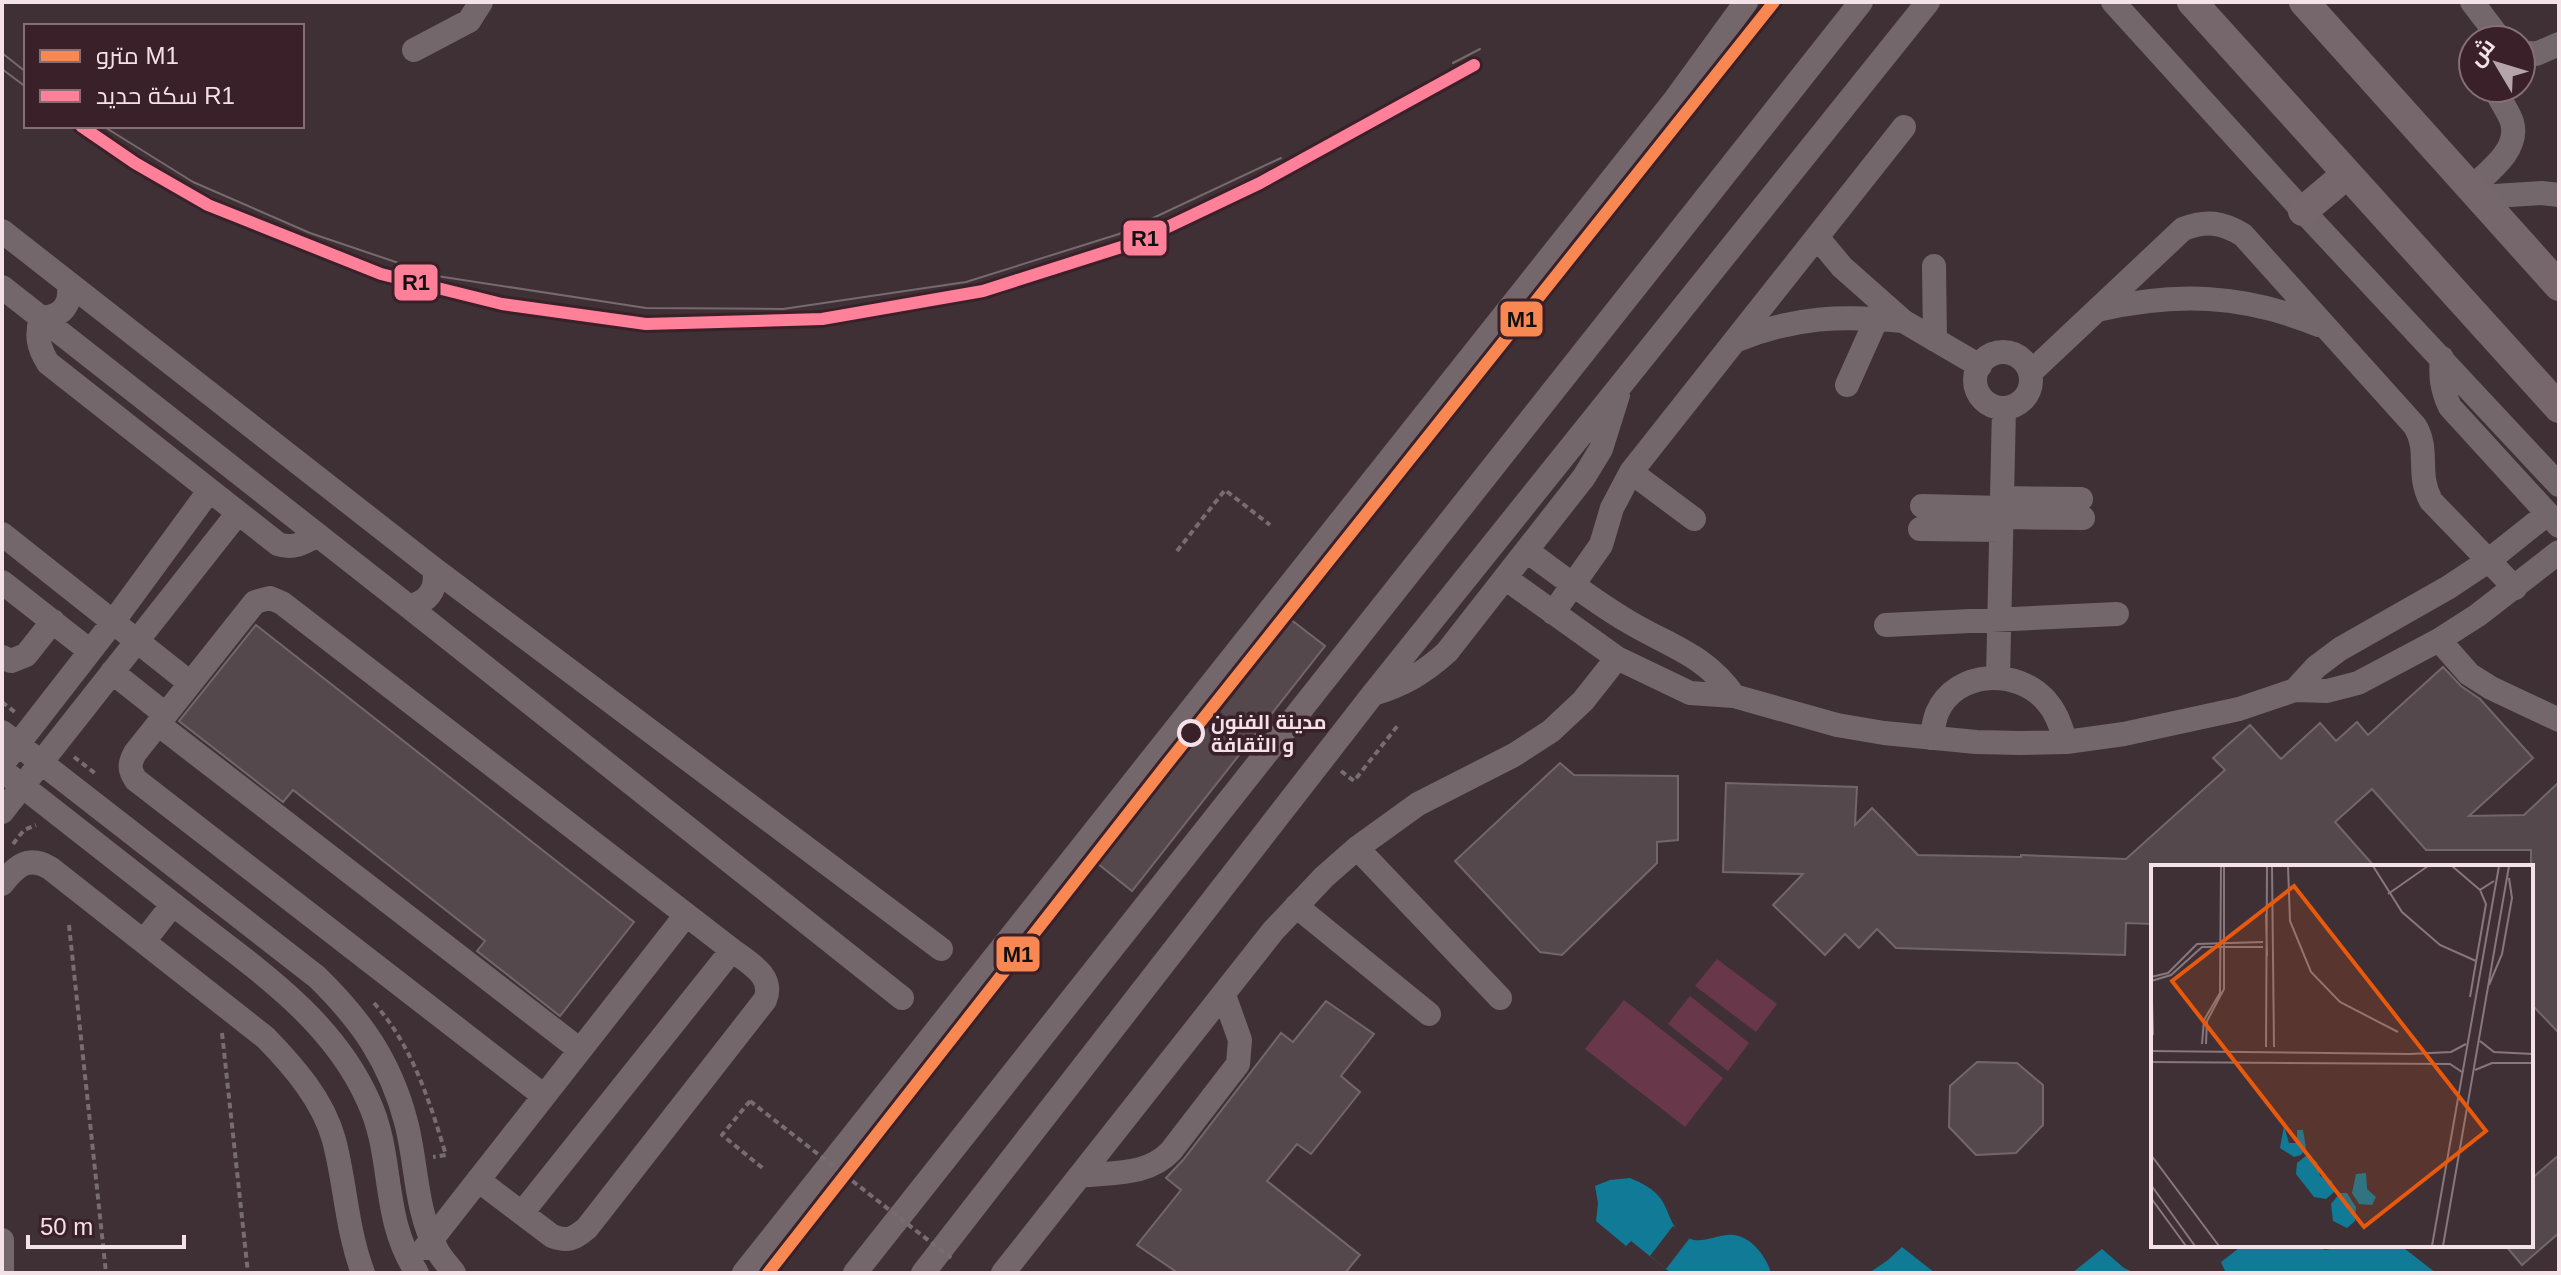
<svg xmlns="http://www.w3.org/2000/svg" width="2561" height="1275" viewBox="0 0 2561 1275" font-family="Helvetica,Cairo,sans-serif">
<rect width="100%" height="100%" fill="#3f3035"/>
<path fill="#69374a" d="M1717,959L1777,1004L1756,1032L1695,986Z
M1690,996L1749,1043L1728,1071L1668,1024Z
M1624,1000L1723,1078L1685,1127L1585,1049Z"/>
<path fill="#107a97" d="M1630,1178C1642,1183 1654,1189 1661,1199C1671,1214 1671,1232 1690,1239C1703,1243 1714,1236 1727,1235C1748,1232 1766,1255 1771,1273H1671L1631,1241L1626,1246L1596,1221L1598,1203L1595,1186L1610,1180Z
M2243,1245H2313L2325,1250L2350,1245H2400L2436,1273H2226L2221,1262Z
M1902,1247L1935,1273H1869L1888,1260Z
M2102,1249L2124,1268L2135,1273H2072Z"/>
<path fill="#3f3035" d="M1673,1226L1689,1239L1666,1269L1650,1256Z"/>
<path fill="#55484d" stroke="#73666b" stroke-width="2" d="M1285,615L1325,646L1132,891L1092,859Z
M256,625L634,922L560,1016L477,951L485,941L293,790L283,802L179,721Z
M2443,667L2461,686L2480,699L2533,758L2469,816L2524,815L2559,782V1033L2531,1004V850H2426L2372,789L2335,822L2375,867H2153V924L2126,923L2125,955L1896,948L1877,929L1859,948L1845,934L1825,955L1773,905L1803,874L1723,872L1726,783L1857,787L1855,825L1872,808L1918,855L2021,857V855L2126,859L2225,770L2213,758L2250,725L2281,759L2320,723L2336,741L2357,722L2368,735Z
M1560,763L1574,775L1678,776V840L1657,842V863L1562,955L1540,952L1455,861Z
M1326,1001L1374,1034L1341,1076L1360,1092L1311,1154L1297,1144L1267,1181L1360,1255L1345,1273H1178L1137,1245L1181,1190L1166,1178L1183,1160L1281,1033L1293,1042Z
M1977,1062L2017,1063L2043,1085V1125L2016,1153L1976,1155L1949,1127L1950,1086Z
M2559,1155V1233L2522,1265L2505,1245H2531V1179Z"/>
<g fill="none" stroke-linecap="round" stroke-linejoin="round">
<path stroke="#776c70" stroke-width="4" stroke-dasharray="6 4" stroke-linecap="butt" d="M1177,551L1225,490L1270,525
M2,702L16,713
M74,757L96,774
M1341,771L1354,781L1399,724
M13,844L24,830L36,825
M69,925L106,1273
M374,1003C413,1047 429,1100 446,1155L433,1157
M222,1033L248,1273
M750,1101L722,1135L765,1170"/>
<path stroke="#74676b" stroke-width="24" d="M2113,2L2303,211L2559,485
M2472,2L2501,40
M414,50L469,21L481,2
M2521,52L2536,54L2559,44
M2471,188C2488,172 2520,150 2512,122C2508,110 2499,100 2495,88
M2479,197L2542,193L2559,195
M2,231L434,569L941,949
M1817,237L1842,267L1903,321L1980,366
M1934,266L1935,340
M68,283C73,304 62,317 41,318C36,335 38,347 48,363L278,544C294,550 305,542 318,535
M2,287L408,606L902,998
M2097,310C2177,292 2242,294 2319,325
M1737,340C1795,317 1841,315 1903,321
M1975 380a28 28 0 1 1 56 0a28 28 0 1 1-56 0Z
M2442,358C2440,376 2442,390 2450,407L2559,526
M2030,373L2183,229C2206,220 2222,222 2243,235L2415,426C2430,451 2416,473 2431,501L2515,588
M1847,385L1877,318
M1631,472L1694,519
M2002,498L2081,499
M1922,506L2002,508
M2001,517L2083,518
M1920,529L2001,530
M2,534L190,683
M1527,551C1560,575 1593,601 1629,622C1669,646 1706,655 1734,696
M1505,578L1617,658L1690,693L1734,696L1837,725L1884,733L1976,742L2021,743L2066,742L2124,734L2239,709L2295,690L2327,691L2358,683L2439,640L2478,615L2559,552
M2,582L90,651
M408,606C428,603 438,589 434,569
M1553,613L1601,545L1612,508L1631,472L1904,127
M1886,625L2117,614
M2439,640L2469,674L2491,688L2559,720
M2,657L11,661L26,655L53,621
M112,672L165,714
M1998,677L2004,408
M2295,690L2316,667L2340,649L2449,587L2488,561L2547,514
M1373,694C1403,685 1424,673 1447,652L1584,477L1601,449L1618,395
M158,724L580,1050
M2,732L317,977C361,1020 390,1061 406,1122C417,1163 415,1210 436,1248C440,1257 448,1265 454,1273
M1931,738C1933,730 1934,721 1937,713C1956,669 2019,668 2047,702C2057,713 2061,728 2066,742
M8,757L113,622L209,491
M2,770C62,817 123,865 183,912C252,966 331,1017 368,1100C395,1157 380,1216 417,1273
M2,812L238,513
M1357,848L1500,998
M2,884C16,866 28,855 50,868L266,1038C294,1067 323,1100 334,1140C346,1186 346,1227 363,1273
M1296,906L1429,1014
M144,941L173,904
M1081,1176C1112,1172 1148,1176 1171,1151L1238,1064L1240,1040L1224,995
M478,1180L552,1236C568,1242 574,1239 587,1228L765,1000C775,976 749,963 732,950L282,603L270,598L255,602L135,753C129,764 129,770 136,780L544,1096
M522,1213L732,950
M2,1240V1273
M425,1248L686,915
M744,1273L1674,101L1746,2
M855,1273L1861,2
M923,1273L1373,694L1928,2
M1003,1273L1273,931L1324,877L1357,848L1418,804L1514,755L1551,731L1583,701L1617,658"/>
<path stroke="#76676c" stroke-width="30" d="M2192,2L2559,408
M2304,2L2559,286
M2303,211L2347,174"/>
<path stroke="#766a6d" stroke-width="2" d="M2,53L26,72
M1453,63L1480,49
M2,69L26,87
M81,126L135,163L208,205L381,274L502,304L646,324L822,319L983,291L1134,243L1260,183L1474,65
M103,126L193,182L310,233L437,276L646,308L783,309L966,282L1119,234L1281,158"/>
<path stroke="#776c70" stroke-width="4" stroke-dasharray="6 4" stroke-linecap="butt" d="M750,1101L951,1258"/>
<defs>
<path id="rail-1" d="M81,126L135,163L208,205L381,274L502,304L646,324L822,319L983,291L1134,243L1260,183L1474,65"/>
</defs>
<use href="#rail-1" stroke="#3a2029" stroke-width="18"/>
<use href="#rail-1" stroke="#ff8098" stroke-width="12"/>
<defs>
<path id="metro-1" d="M768,1273L1167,764L1774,2"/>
</defs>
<use href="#metro-1" stroke="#3a2029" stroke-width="18"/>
<use href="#metro-1" stroke="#f88751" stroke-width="12"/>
</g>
<circle fill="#3a2029" stroke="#f5e2e8" stroke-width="4" cx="1191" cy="733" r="12"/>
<g text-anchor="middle" stroke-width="7" stroke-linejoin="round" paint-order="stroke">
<g font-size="20" font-weight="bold" fill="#f5e2e8" stroke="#3a2029" text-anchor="start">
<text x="1211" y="729">مدينة الفنون<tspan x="1211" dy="23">و الثقافة</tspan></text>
</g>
</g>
<g transform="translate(2151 865)">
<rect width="382" height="382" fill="#3f3035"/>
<path d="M133,261L138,278H146V265H152L155,283L150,290L143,292L129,283ZM156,290L166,297L169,311L181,316L183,327L175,334L163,332L145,309L146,298ZM215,308L216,324L225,332L221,340L208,339L201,328L205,309ZM189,328H196L205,342L204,356L196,363L182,356L180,339Z" fill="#107a97"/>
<path fill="none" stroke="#88777d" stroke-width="2" d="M121,1L123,182M137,1L139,56L160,107L189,137L247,167M222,1L251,47L289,80L325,96M301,1L329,25M237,29L277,1M115,49L116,91M0,102L2,170M0,112L17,108L46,79L112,77M0,116L20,110L51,82H112M338,120L351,89L361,33L358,13M319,132L335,39L329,25L343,16M329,176L343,187L382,189M51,179L53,155L69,128L70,1M55,179L56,156L73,124V1M115,182L116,1M0,186L259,189L300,187L315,179M0,197L299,199L311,207M324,205L341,198H382M0,290L68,381M0,320L44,381M0,333L35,381M281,381L348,1M292,381L358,1"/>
<path fill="#e8590c" fill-opacity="0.15" stroke="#e8590c" stroke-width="4" d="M143,21L335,266L213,362L21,116Z"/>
<rect width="382" height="382" fill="none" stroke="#f5e2e8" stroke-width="4"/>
</g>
<g stroke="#3a2029" stroke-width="3">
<rect x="1122" y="219" width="46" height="38" rx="8" fill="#ff8098"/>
<rect x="393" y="263" width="46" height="39" rx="8" fill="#ff8098"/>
<rect x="1499" y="300" width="45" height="38" rx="8" fill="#f88751"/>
<rect x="995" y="935" width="46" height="38" rx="8" fill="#f88751"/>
</g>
<g font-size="22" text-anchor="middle" font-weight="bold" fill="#111">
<text x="1145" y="246">R1</text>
<text x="416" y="290">R1</text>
<text x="1522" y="327">M1</text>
<text x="1018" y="962">M1</text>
</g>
<rect width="2561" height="1275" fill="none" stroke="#f5e2e8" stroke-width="8"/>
<rect x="24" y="24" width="280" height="104" fill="#3a2029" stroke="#856e75" stroke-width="2"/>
<rect x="40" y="50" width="40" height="12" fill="#f88751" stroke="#856e75" stroke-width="2"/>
<text x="96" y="64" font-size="24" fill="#f5e2e8">مترو M1</text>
<rect x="40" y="90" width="40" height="12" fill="#ff8098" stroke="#856e75" stroke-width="2"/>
<text x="96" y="104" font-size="24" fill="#f5e2e8">سكة حديد R1</text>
<g transform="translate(2497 64) rotate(308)"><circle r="38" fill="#3a2029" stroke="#856e75" stroke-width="2"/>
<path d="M0-6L14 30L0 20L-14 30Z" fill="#b5a4a9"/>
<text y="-12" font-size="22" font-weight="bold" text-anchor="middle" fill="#f5e2e8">ش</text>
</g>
<path d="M28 1235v12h156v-12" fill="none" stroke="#f5e2e8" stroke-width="4"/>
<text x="40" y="1235" font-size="24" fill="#f5e2e8" stroke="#3a2029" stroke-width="6" paint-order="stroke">50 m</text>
</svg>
